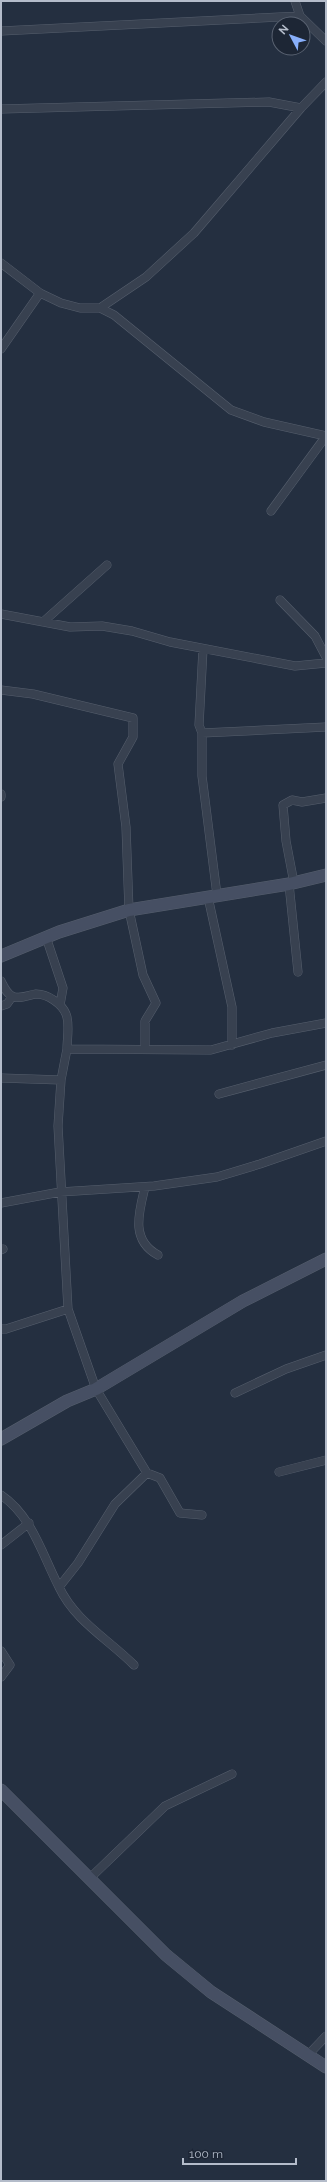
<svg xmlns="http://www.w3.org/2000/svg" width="327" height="2182" viewBox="0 0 327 2182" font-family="Raleway,sans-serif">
<rect width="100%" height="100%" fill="#242f40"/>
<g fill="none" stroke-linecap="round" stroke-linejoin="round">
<defs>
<path id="street" d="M295,1L300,16L326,41
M1,31L300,16
M1,109L269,102L301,108L326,82
M1,263L40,293L61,303L80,308H100L114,315L231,410L264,422L326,436
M100,308L146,277L194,233L301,108
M1,349L40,293
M271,511L326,436
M280,600L315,636L326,657
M1,614L70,627L102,626L132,631L170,642L295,666L326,663
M43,622L107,565
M203,649L199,725L202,733V776L217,895
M1,690L33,694L133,718V737L118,764L126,827L129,910L143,975L156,1003L145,1021V1049
M202,733L326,727
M1,794V797
M294,883L286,841L283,805L292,800L302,802L326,798
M289,884L298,972
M208,897L232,1007V1045
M46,937L63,988L60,1005
M1,981C4,987 6,993 12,996C20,1000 28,995 36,994C48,994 62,1004 66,1014C70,1023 67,1039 67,1049
M1,1006L7,1004L12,997
M1,1078L61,1080
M219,1094L326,1065
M145,1187C139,1212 130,1240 158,1255
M1,1203L60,1192L154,1186L217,1177L260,1164L326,1141
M1,1250L3,1249
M1,1329H6L68,1309
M235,1393L286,1369L326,1355
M279,1472L326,1460
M1,1495C32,1516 42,1554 59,1587L78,1563L115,1504L147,1473
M202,1515L180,1513L160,1478L147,1473L96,1389L68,1309L58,1126L61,1080L67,1049L211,1050L272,1033L326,1023
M1,1545L29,1523
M59,1587C75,1621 108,1639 134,1665
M1,1651L10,1665L1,1677
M89,1879L165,1806L232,1774
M308,2055L326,2036"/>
<path id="secondary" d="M1,956L59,932L129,910L289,884L326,875
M1,1439L67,1401L96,1389L243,1301L326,1259
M1,1790L166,1955L211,1992L326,2067"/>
</defs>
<use href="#street" stroke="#565f6d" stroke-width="9"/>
<use href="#secondary" stroke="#565f6d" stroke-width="13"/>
<use href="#street" stroke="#384150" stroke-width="8"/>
<use href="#secondary" stroke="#464f63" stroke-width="12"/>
</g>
<rect width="327" height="2182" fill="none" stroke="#b4bcca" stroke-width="4"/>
<g transform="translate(291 36) rotate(311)"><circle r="19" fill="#1d2635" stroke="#596271"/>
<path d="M0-3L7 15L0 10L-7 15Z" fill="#88affb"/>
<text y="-6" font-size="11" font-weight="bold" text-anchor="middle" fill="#b4bcca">N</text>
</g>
<path d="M183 2158v6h113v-6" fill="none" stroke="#b4bcca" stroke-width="2"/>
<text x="189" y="2158" font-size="12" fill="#b4bcca" stroke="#1d2635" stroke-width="3" paint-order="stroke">100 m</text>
</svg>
